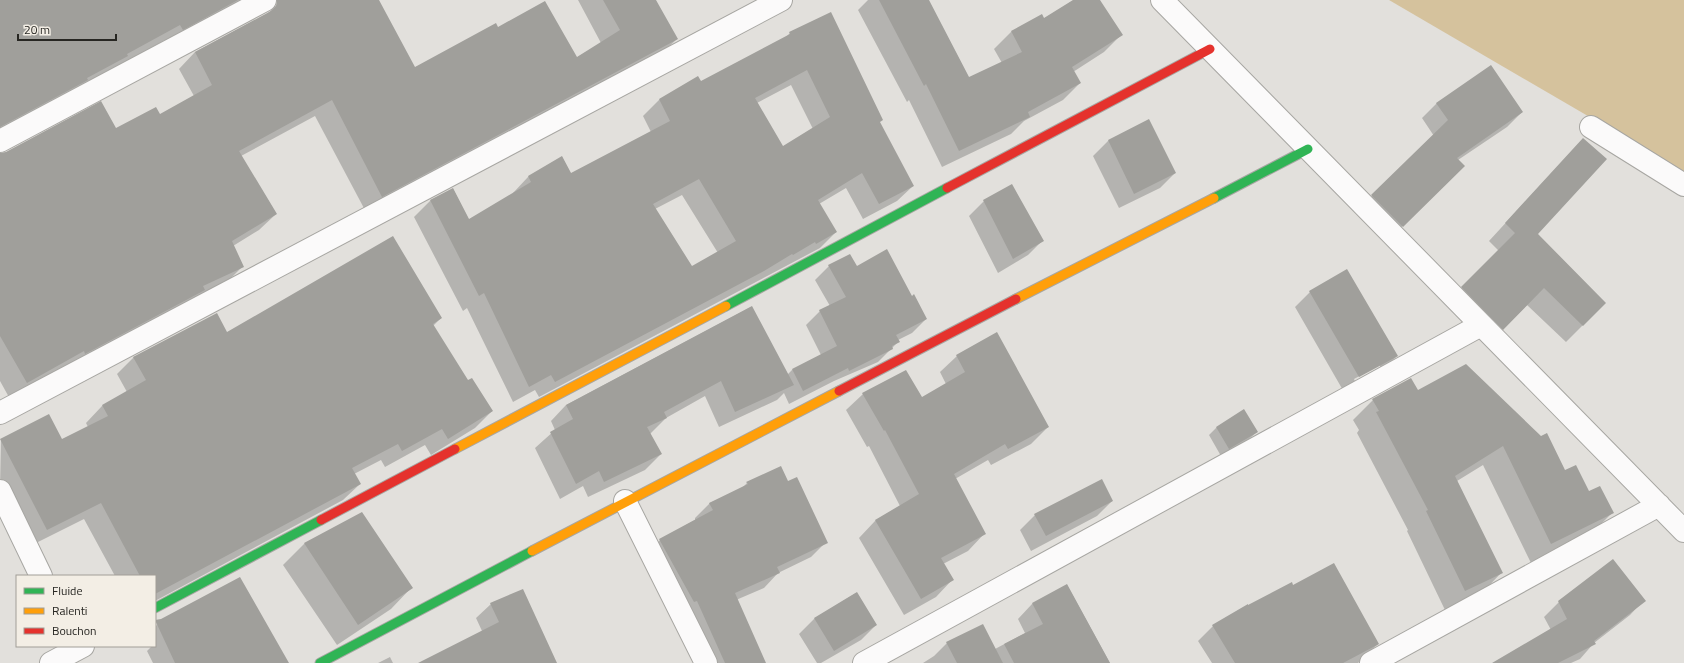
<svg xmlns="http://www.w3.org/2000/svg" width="1684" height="663" viewBox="0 0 1684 663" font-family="'Titillium Web',sans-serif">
<rect width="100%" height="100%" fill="#e2e0dc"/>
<path fill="#d5c29d" d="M1389,0H1684V172Z"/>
<path fill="#0003" fill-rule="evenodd" d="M0,0H254L167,44L165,40L0,133Z
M321,0H378L414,68L498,28L576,58L601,43L578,0H655L677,39L660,55L366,212L315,116L241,156L276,214L259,230L233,246L243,266L226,283L10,399L0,381V154L116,129L160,115L194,96L179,69L195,52L267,14L277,5Z
M868,0H928L969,78L1002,63L994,49L1011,32L1042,15L1044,19L1074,0H1099L1121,35L1104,52L1073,72L1080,83L1063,100L1024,121L1011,134L942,167L909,100L907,102L858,10Z
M790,33L879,122L913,186L897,201L863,219L846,188L819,204L836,232L820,248L539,397L535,390L513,402L467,308L463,311L414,217L430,201L453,189L469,220L513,194V193L528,177L562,157L571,174L651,132L643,116L659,100L701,83L784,39ZM791,85L813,129L783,148L757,103ZM682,195L718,253L692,268L655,209Z
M1437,103L1522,112L1507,127L1458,160L1464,166L1387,241L1357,211L1434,136L1422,118Z
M1148,121L1175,173L1160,188L1119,208L1093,156L1108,141Z
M1583,139L1537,234L1605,303L1566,342L1527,305L1486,346L1445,304L1499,251L1489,241Z
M984,201L1043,240L1028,255L998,273L969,216Z
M829,266L857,267L911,297L926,319L912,333L898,340V342L878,362L834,381L789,404L784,393L777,400L719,427L705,396L666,418L650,434L661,454L645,470L588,497L583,486L560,499L535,448L555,430L551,421L566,405L751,307L787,375L792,370L821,355L806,325L820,311L830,306L815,280Z
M1310,292L1397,356L1382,371L1344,392L1295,307ZM1380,365V367L1355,381L1354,379Z
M441,318L433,326L468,381L492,411L475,428L431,455L425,445L385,467L381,460L354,474L360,484L343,500L155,601V576H115L84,519L30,546L0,488L1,439L61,440L88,427L86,423L102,406L127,392L117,374L134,357L226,333Z
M957,356L1048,427L1031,444L991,465L988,460L955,479L984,534L968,551L943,564L952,580L936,597L904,615L859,538L875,521L900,506L869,446L867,447L846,410L863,394L921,399L946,384L940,372Z
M1417,391L1565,471L1612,513L1592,533L1531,563L1483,465L1457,481L1501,573L1482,593L1445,610L1407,531L1408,530L1357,433L1359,430L1353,420L1373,400Z
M1244,411L1257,432L1249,439L1221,456L1209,435L1216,428Z
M788,482L826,542L811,557L778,573L764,588L736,600L763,663H703L645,555L660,540L695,520V518L710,503L741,489L747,483Z
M1112,501L1097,516L1031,551L1020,530L1035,515Z
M362,514L411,588L391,609L337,645L283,565L304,544Z
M1067,585L1110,663H923L934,656L947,643L995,649L1025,633L1018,619L1032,604Z
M1293,586L1378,644L1358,663H1212L1198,641L1213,626L1248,606Z
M856,593L876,625L861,640L821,663H817L799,634L814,619Z
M1644,600L1630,615L1594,643L1580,659L1571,663H1498L1551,630L1544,617L1559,602Z
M491,604L555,663H433L482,631L476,618Z
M163,619L277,663H153L147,651L152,646H155V627Z
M390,657L393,663H378Z"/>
<path fill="#a09f9b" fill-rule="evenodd" d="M0,0H238L183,30L180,25L127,54L128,56L87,78L88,80L0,127Z
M277,0H379L415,67L496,23L498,27L545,1L577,57L620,30L603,0H656L678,39L382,197L332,100L239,151L277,214L232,241L244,267L203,286L205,290L85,354L84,351L27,383L0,336V153L6,152L101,101L116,128L156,107L160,114L212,85L195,52L271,11L276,6Z
M879,0H929L969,77L1022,52L1011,31L1042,14L1044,18L1073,0H1100L1123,35L1072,67L1081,83L1028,112L1030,117L959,151L926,84L924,86Z
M831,12L883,120L880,122L914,186L879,204L862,173L818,200L837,232L816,244L815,242L793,255L792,254L764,271L555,382L551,375L529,387L484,293L479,296L430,200L453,188L469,219L531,182L528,176L562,156L571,173L670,121L659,99L698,76L701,81L790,34L789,32ZM807,70L830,117L783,146L755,98ZM699,179L736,241L692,266L653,204Z
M1491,65L1523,112L1457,158L1465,166L1403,227L1371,195L1448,120L1436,103Z
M1149,119L1176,173L1134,194L1108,140Z
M1583,138L1607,159L1538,234L1606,303L1583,326L1544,288L1503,330L1461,287L1515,233L1505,223Z
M1012,184L1044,241L1013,259L983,200Z
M393,236L442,318L433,324L468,380L472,378L493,411L448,439L442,429L402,451L398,444L352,468L361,484L155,594V576H140L101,503L47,530L0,439L49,414L62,439L108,416L102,405L146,380L133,357L217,313L227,332Z
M887,249L912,296L914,294L927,319L896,335L900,342L892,346L893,349L849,371L848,368L803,391L792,369L837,346L819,310L846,297L828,265L850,254L857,266Z
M1347,269L1398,356L1359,377L1309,291Z
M752,306L794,385L735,412L721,381L664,412L667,418L647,427L662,454L604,482L599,471L576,484L550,432L573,419L566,405Z
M997,332L1049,427L1008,449L1005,444L954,474L986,534L941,558L954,580L921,599L875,520L919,494L885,430L884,431L862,393L906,370L922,397L965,372L956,355Z
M1466,364L1541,436L1547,433L1565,470L1576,465L1589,491L1600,486L1614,513L1551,544L1503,446L1455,476L1503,573L1465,591L1426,511L1428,510L1376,412L1379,411L1372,399L1411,378L1418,390Z
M1244,409L1258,432L1229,449L1216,427Z
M781,466L788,481L797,477L828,543L777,567L780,573L735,593L766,663H725L697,601L694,602L659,539L713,510L709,503L748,484L746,482Z
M1102,479L1113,501L1046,536L1034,514Z
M362,512L413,588L358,625L304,543Z
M1613,559L1646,601L1594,641L1596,644L1558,663H1492L1567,619L1558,601Z
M1334,563L1379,644L1343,663H1235L1212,625L1248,604V605L1292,582L1293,585Z
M240,577L289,663H175L155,620L161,619Z
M1067,584L1110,663H1014L1004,644L1043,624L1032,603Z
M523,589L557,663H418L499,622L490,603Z
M857,592L877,625L834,651L814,618Z
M983,624L1003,663H957L946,642Z"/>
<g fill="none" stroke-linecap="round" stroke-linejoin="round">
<defs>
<path id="street" d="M1162,0L1684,531
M1591,127L1684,185
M0,141L265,0
M0,413L781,0
M0,491L41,576
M625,501L706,663
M51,663L83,646
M864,663L1481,325
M1371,663L1659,505"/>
<path id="fast" d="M1214,198L1308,149
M726,306L947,188
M155,608L321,520
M320,663L532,551"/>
<path id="slow" d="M1016,299L1214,198
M455,449L726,306
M532,551L839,391"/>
<path id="jam" d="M947,188L1210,49
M839,391L1016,299
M321,520L455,449"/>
</defs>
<use href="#street" stroke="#a7a6a2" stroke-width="24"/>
<use href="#fast" stroke="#a7a6a2" stroke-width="11"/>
<use href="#slow" stroke="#a7a6a2" stroke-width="11"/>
<use href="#jam" stroke="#a7a6a2" stroke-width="11"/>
<use href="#street" stroke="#fbfafa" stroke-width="22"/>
<use href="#fast" stroke="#30b455" stroke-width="9"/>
<use href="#slow" stroke="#ff9f0a" stroke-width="9"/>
<use href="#jam" stroke="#e5322d" stroke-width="9"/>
</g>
<rect x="16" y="575" width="140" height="72" fill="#f3eee5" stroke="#a19e97"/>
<rect x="24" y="588" width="20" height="6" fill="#30b455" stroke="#a19e97"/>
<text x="52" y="595" font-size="12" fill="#272622">Fluide</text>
<rect x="24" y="608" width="20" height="6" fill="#ff9f0a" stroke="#a19e97"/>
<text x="52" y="615" font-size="12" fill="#272622">Ralenti</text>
<rect x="24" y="628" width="20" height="6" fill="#e5322d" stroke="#a19e97"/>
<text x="52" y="635" font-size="12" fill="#272622">Bouchon</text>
<path d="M18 34v6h98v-6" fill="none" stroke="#272622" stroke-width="2"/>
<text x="24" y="34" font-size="12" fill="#272622" stroke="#f3eee5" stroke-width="3" paint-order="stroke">20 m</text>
</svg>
